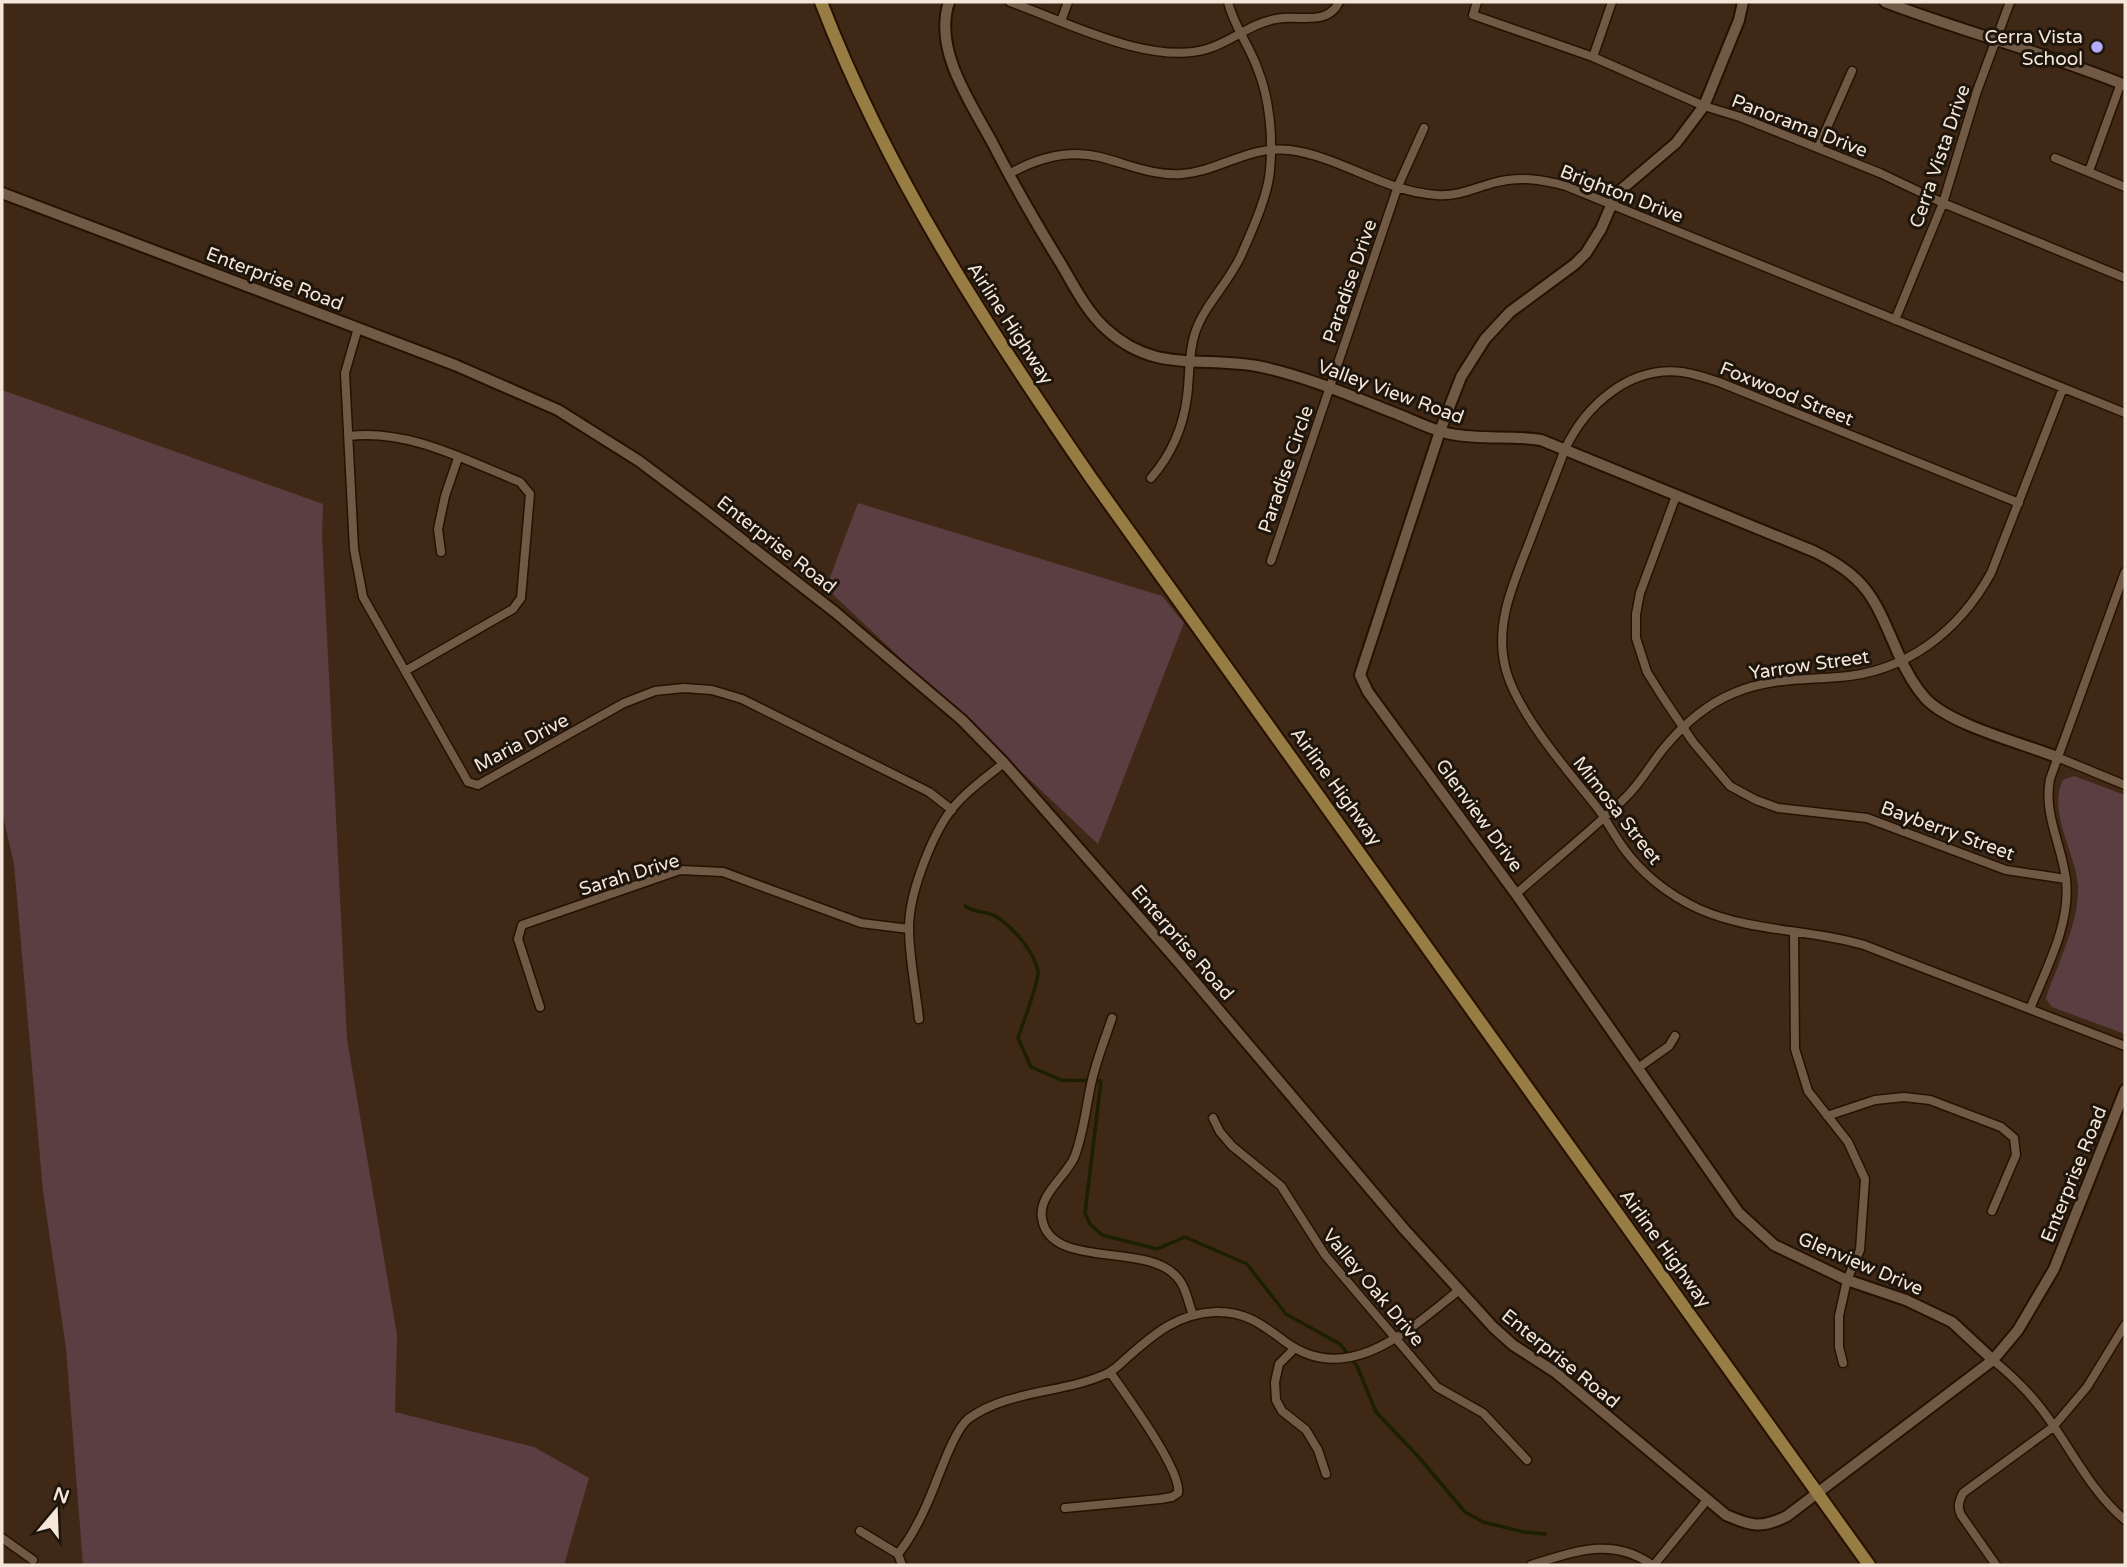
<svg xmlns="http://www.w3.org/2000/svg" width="2127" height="1567" viewBox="0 0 2127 1567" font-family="'Varela Round',sans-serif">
<rect width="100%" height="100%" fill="#3f2916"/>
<path fill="#5b3e42" d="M2,390L323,504L322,536L347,1039L397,1335L395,1412L534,1447L589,1478L564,1565H83L66,1348L43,1191L14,864L2,811Z
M858,503L1162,596L1184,623L1098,844L826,588Z
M2074,776L2125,795V1034L2052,1007L2046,999C2048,989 2053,979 2057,969C2067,942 2079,915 2078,886C2076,852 2047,813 2063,780Z"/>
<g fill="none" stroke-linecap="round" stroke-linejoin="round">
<path stroke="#1c2001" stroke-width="3.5" d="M965,906C974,913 986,911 995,916C1012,926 1034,951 1038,971C1040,980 1022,1025 1018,1038L1031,1067L1061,1080L1101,1081L1085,1213L1090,1224L1102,1235L1157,1249L1185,1237L1247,1264L1286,1314L1340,1344L1357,1366L1376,1412L1416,1454L1465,1512L1483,1522L1524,1532L1545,1534"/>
<defs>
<path id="minor" d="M1010,2C1065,21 1149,66 1207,49C1231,42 1251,23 1276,19C1299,14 1327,27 1339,2
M1477,2L1473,15L1593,57L1704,106L1740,117L1880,173L1943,203L2125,278
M1061,21L1068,2
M1593,57L1612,2
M1818,148L1852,71
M2055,158L2125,187
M2089,171L2121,83
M1009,174C1037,158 1067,149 1100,157C1128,164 1152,176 1182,174C1220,171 1249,145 1290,150C1341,157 1385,192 1437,195C1456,197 1475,188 1493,183C1519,176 1541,179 1566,186L2125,413
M1895,320L1943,203L1977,91L2010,2
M358,328L345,373L354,549L363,597L468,782L478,785L624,703L655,691L684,688L712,690L742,699L929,792L952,810
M349,436C409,429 465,460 520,482L530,494L521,598L513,609L405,671
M1151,478C1171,455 1183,428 1187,397C1190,376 1188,354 1195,333C1205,303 1231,281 1243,251C1253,228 1268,195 1270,170C1273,138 1270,100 1258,70C1250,46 1234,27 1228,2
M1676,496L1640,593L1636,614V638L1647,672L1662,696L1693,742L1730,786L1756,800L1778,808L1867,818L2006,870L2066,879
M2019,503L1719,382C1707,378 1695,374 1682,372C1629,366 1586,405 1565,449C1554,479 1542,508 1531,538C1515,580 1493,624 1506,670C1518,714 1568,771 1596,806C1606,819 1613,833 1622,846C1641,873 1669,895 1699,909C1751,932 1810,929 1864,945L2125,1046
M441,552L438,529L445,496L458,458
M1271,561L1398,186L1424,128
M2057,757L2125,785
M1516,894C1552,862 1590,832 1624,799C1640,784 1650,765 1664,748C1683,725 1707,704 1734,693C1768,678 1804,680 1839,677C1907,672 1959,631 1991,573L2063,388
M1794,933L1795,1049L1808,1091L1848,1142L1865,1179L1860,1250L1847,1280L1839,1316V1347L1843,1363
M540,1007L518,939L522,925L680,870L723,872L861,923L909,929
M2030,1009C2046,969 2071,924 2066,880C2062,845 2043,815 2050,779L2125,572
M1112,1018C1105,1039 1097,1059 1092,1080C1086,1105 1084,1134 1074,1158C1065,1177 1038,1196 1042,1218C1049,1270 1146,1242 1176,1276C1186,1286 1188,1302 1193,1315
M919,1019C916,989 909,958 909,928C909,893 934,826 959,801C972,787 989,775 1004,763
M1638,1068L1669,1046L1675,1036
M1827,1116L1875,1100L1904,1097L1930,1100L2001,1127L2014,1138L2016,1155L1992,1211
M1213,1118L1220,1132L1232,1146L1281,1186L1325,1255L1437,1387L1483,1413L1527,1460
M1295,1348L1279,1364L1275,1382L1276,1400L1282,1411L1306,1430L1318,1450L1326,1474
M1993,1360C2010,1374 2026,1389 2040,1407C2069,1444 2089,1490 2125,1520
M1065,1508L1160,1499L1172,1497L1178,1493C1182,1470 1125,1394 1110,1372
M860,1531L898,1554
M2,1538L33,1560
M902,1565L898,1554C910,1539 919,1522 927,1504C936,1485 953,1431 968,1419C1009,1389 1064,1394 1108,1373C1116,1369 1122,1362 1129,1356C1155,1333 1179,1313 1216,1312C1246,1311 1264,1326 1287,1343C1349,1387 1410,1329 1458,1291
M1531,1565C1574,1552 1612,1536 1652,1565
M1654,1565L1707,1500
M1996,1565L1961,1515C1957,1507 1959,1501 1963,1493L2053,1427L2087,1387L2125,1325"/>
<path id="tertiary" d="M949,2C933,50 971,103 993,144C1014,185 1037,225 1061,264C1074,286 1087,312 1106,329C1156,375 1203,355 1262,367C1307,377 1349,395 1392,412C1411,419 1431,430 1451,434C1481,440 1511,435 1541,440L1813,551C1868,577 1875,600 1898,653C1905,669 1914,686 1926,699C1951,725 2021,743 2057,757
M1743,2L1739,20L1704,106L1676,143L1616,194L1601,229L1586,253L1575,264L1510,312L1485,339L1461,377L1440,431L1360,675L1368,692L1516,894L1739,1213L1774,1245L1847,1280L1906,1300L1952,1322L1993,1360
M1885,2C1964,32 2046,53 2125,85
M2,193L455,365L558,410L639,461L699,506L835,612L962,720L1004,763L1180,964L1404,1229L1493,1327L1513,1345L1555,1372L1726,1515C1751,1526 1761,1529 1787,1516L1993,1360L2018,1330L2054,1269L2125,1090"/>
<path id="primary" d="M821,2C887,174 987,327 1091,478L1869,1565"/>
</defs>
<use href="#minor" stroke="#251101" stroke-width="11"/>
<use href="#tertiary" stroke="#251101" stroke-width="14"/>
<use href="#primary" stroke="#251101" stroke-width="16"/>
<use href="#minor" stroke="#715a45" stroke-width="8"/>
<use href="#tertiary" stroke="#715a45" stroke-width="10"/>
<use href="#primary" stroke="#977c43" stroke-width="12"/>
</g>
<circle fill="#b3adf9" stroke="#1e150c" stroke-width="2.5" cx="2097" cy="47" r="7"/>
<g text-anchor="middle" stroke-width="6" stroke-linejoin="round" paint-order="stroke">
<g font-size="19" fill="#f4e6d9" stroke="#1e150c" text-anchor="end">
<text x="2083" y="43">Cerra Vista<tspan x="2083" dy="22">School</tspan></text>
</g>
<g font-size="19" fill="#f4e6d9" stroke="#1e150c">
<text transform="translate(1800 125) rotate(21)" y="7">Panorama Drive</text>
<text transform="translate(1939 156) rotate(-71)" y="7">Cerra Vista Drive</text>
<text transform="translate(1622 193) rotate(21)" y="7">Brighton Drive</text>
<text transform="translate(275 278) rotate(21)" y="7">Enterprise Road</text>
<text transform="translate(1349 281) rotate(-71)" y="7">Paradise Drive</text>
<text transform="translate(1011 323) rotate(57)" y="7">Airline Highway</text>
<text transform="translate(1391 391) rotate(20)" y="7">Valley View Road</text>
<text transform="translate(1787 393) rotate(22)" y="7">Foxwood Street</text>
<text transform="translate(1285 469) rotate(-71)" y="7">Paradise Circle</text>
<text transform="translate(777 544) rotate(38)" y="7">Enterprise Road</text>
<text transform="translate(1809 664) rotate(-8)" y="7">Yarrow Street</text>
<text transform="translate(521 742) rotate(-28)" y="7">Maria Drive</text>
<text transform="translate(1337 786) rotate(54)" y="7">Airline Highway</text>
<text transform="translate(1618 810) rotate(52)" y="7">Mimosa Street</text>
<text transform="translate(1480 815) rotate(54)" y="7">Glenview Drive</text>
<text transform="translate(1948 830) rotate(20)" y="7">Bayberry Street</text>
<text transform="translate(629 874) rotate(-17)" y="7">Sarah Drive</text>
<text transform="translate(1183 942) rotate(49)" y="7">Enterprise Road</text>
<text transform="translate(2073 1174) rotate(-68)" y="7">Enterprise Road</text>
<text transform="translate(1666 1248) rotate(54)" y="7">Airline Highway</text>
<text transform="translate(1861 1263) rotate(23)" y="7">Glenview Drive</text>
<text transform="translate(1374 1287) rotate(50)" y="7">Valley Oak Drive</text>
<text transform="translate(1561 1358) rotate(39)" y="7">Enterprise Road</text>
</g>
</g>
<rect width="2127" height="1567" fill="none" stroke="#f4e6d9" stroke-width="7"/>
<g transform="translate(56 1511) rotate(19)" stroke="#1e150c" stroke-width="5" paint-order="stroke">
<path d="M0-5L12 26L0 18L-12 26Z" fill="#f4e6d9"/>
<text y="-10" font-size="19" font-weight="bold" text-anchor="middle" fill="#f4e6d9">N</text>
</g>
</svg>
